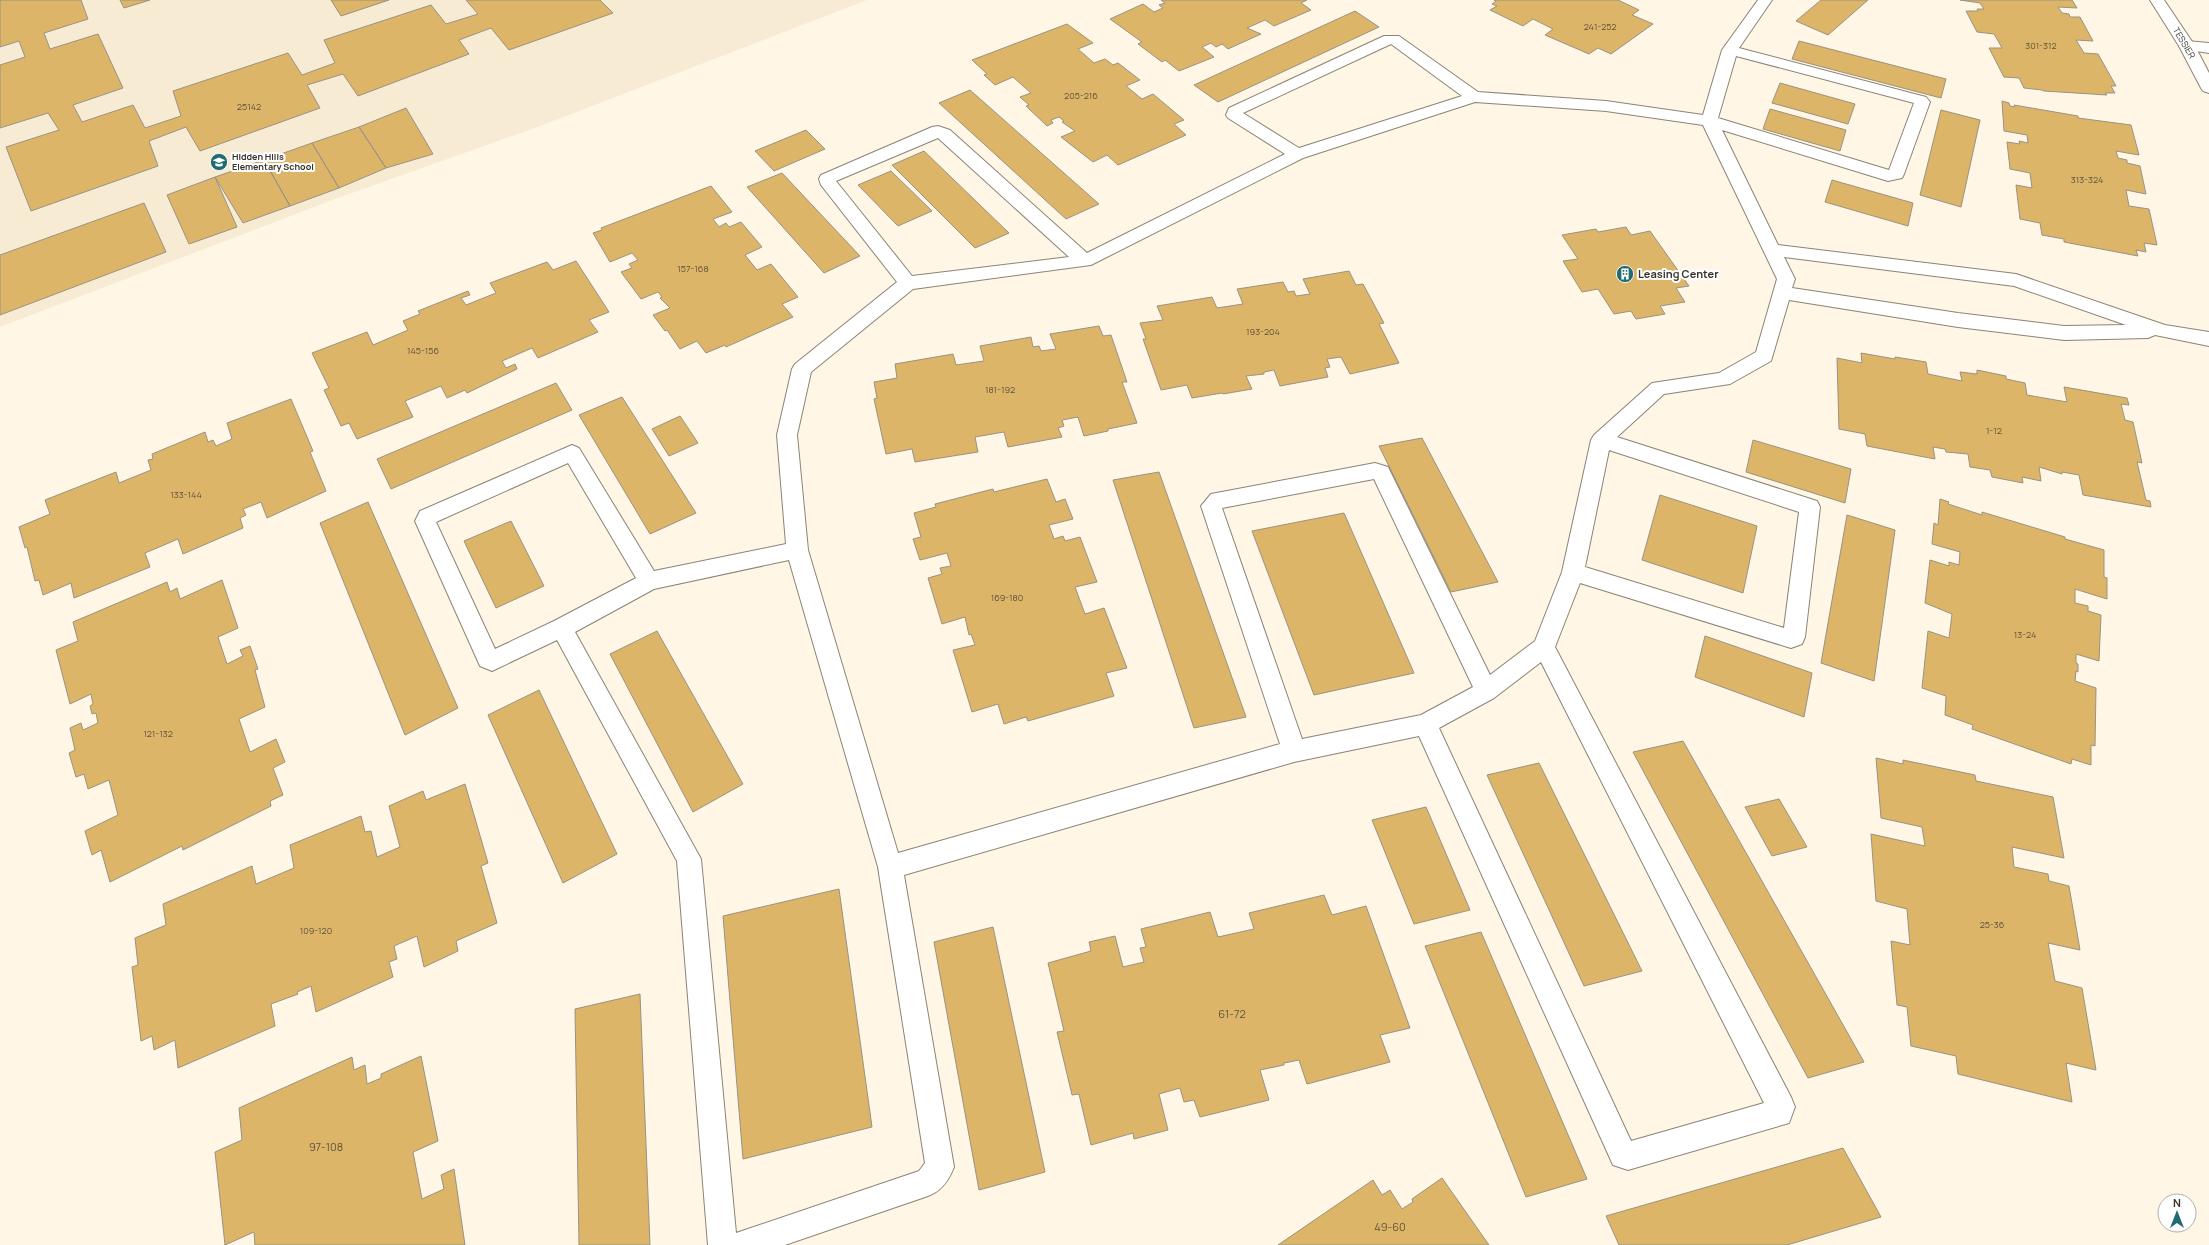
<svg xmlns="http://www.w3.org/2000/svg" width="2209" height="1245" viewBox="0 0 2209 1245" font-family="Manrope,sans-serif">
<rect width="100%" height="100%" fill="#fff6e6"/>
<path fill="#f8ebd4" d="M0,0H867L540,126L335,199L0,327Z"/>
<path fill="#dcb568" stroke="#9a9283" d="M0,0H81L88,19L44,33L50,49L98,34L123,88L73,105L82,122L133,105L145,128L181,116L173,91L288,53L302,75L335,63L324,40L431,5L446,24L478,14L466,0H600L613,13L509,50L491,28L459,40L469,54L358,96L343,74L307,85L320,108L200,151L186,127L149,141L158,166L31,211L6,147L59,130L48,113L0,128V65L25,57L19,41L0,47Z
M120,0H150L124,8Z
M331,0H389L341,16Z
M1161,0H1307L1301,3L1311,10L1274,26L1265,20L1247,28L1261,34L1228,49L1222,44L1216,47L1211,43L1202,47L1214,57L1179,71L1165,60L1162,62L1138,44L1142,42L1110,19L1143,4L1154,12L1163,8L1159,5L1165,3Z
M1494,0H1618L1639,10L1632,15L1653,24L1611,54L1598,48L1589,54L1545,35L1553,29L1533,19L1523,26L1490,10L1497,6L1492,4L1496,1Z
M1821,0H1868L1828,35L1796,21Z
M1960,0H2072L2077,8L2058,7L2062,13L2069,14L2070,17H2080L2093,41L2076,40L2084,53L2098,54L2116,86H2111L2115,93H2105L2107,95L2044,91L2042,90L2024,88L2019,78L2004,77L1989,48H2002L1997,39L1994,34L1977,32L1966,11H1978L1977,9H1984L1980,3Z
M1355,11L1379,27L1218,102L1194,85Z
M1067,24L1093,43L1078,49L1094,63L1105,59L1113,65L1118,63L1140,80L1126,86L1142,99L1153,94L1184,120L1174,124L1186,135L1118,165L1107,155L1093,162L1061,137L1075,131L1062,122L1064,121L1059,117L1051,120L1053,123L1047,126L1026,106L1029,105L1020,97L1031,93L1013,77L995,85L984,75L987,74L972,60Z
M1799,41L1946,79L1941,98L1792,59Z
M1780,83L1855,104L1848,124L1772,103Z
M970,90L1099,204L1066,219L939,103Z
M2002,101L2009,103L2010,106L2015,107L2014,105L2078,116V118L2131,125L2139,155L2116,151L2118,158L2127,160V163L2140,166L2146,194L2126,190L2129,206L2149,209L2157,245L2144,243L2146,252L2136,250L2138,256L2064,242V239L2042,235L2040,223L2020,219L2016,185L2032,188L2030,173L2010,169L2007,142L2020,144L2019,141L2028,143L2027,135L2004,131Z
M406,108L433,154L386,168L359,127Z
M1770,109L1846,130L1840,151L1763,129Z
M1941,110L1980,120L1961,207L1920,195Z
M359,127L386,168L339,188L312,143Z
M806,130L825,149L774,171L755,151Z
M312,143L339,188L290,206L264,160Z
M924,151L1009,233L975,248L892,165Z
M264,160L290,206L243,223L215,177Z
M891,171L932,211L898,226L858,185Z
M782,173L860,256L824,273L747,187Z
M215,177L237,227L189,244L167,195Z
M1832,180L1913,203L1908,226L1825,202Z
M711,186L732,212L713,219L719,227L726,223L729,227L741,222L762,247L745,255L757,270L771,264L798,297L782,304L793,317L726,347L725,345L706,353L697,341L680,349L667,330L665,331L653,315L670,308L660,298L662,297L658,292L641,299L621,272L632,268L629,264L638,260L632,253L610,262L593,233L602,230L601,228Z
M144,203L166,252L0,315V255Z
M1626,227L1631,235L1650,231L1689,286L1676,288L1685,302L1660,306L1665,314L1636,319L1631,311L1614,314L1598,289L1582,292L1563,261L1578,259L1562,235L1596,229L1598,232Z
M576,261L609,312L589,320L598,332L538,358L532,348L502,361L506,368L515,364L517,369L467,393L465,390L447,398L441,386L405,401L413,417L357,439L349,423L341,426L324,390L329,388L312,353L367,332L373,345L408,330L403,321L420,314L418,311L468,291L470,295L461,298L466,305L496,293L490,283L547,262L553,270Z
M1349,271L1356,285L1363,284L1384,323L1379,324L1399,363L1350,374L1341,357L1327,359L1330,367L1325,368L1328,377L1280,386L1274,370L1264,372V374L1246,376L1252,389L1223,394L1222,393L1192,398L1187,385L1161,390L1143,339H1146L1140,323L1163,320L1157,306L1212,297L1217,308L1243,304L1237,289L1283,282L1288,292L1294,291L1296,296L1310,294L1303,279Z
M1099,326L1103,336L1111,335L1127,382H1122L1137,423L1108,429V431L1084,436L1078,417L1062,420L1064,426L1058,428L1062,437L1008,447L1004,432L975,437L978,452L915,462L912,449L886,454L874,399L877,398L874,382L897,378L895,364L953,354L956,365L984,361L980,346L1031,337L1033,347L1039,346L1041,351L1056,349L1050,334Z
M1861,353L1895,359V357L1926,362L1928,374L1962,381L1960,372L1977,374V370L2006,376V379L2025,383L2027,395L2067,402L2064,387L2127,398L2129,405L2121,404L2125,420L2133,422L2142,463L2137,462L2146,500L2150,501L2151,507L2083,495L2079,475L2062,472V474L2039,467L2041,481L2022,477L2023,483L1992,477L1990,470L1970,467L1968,454L1946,452L1945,449L1933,447L1935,459L1867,446L1865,434L1839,429L1837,358L1862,363Z
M556,383L572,410L391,489L377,459Z
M622,397L696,513L650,534L579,415Z
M291,399L313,451L310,452L326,491L267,518L261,502L243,509L246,515L240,518L243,528L183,554L178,539L157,548L145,553L150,567L74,598L71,583L43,595L39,580L35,581L27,547L25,548L19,527L50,514L45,500L116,472L119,483L151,470L148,460L153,459L152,454L205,432L208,442L213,440L216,446L232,439L227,423Z
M680,416L698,443L669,456L652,429Z
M1422,438L1498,582L1451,592L1379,446Z
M1753,440L1851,469L1845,503L1746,472Z
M1159,472L1246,717L1194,728L1113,480Z
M1047,479L1056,502L1065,499L1073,519L1049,525L1054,539L1063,536L1065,541L1080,537L1097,582L1075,587L1085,614L1104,608L1127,668L1106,673L1114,696L1028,721L1026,717L1004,724L998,704L972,712L953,650L975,645L971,634L969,635L965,617L942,624L928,578L942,574L940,568L951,566L947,553L920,560L913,539L921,537L914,513L936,507L935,504L993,489L994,492Z
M1660,495L1757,526L1743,593L1642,560Z
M1940,499L1949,502L1948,504L1982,515V512L2065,537V539L2104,550V577L2107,578V599L2075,589V603L2088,606V611L2101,615L2099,661L2076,654V663L2078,664V672L2076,671L2075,681L2096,688L2095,746L2091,745V765L2072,759L2071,764L1972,729L1973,725L1945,715L1946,696L1922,688L1928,631L1949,638L1952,614L1925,603L1930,560L1949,566V562L1959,565L1960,552L1932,544L1934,523L1938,525Z
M368,502L458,708L405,735L320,523Z
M1344,513L1414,673L1314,695L1252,531Z
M1847,515L1895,530L1874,681L1821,663Z
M511,521L544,586L496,608L464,541Z
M222,580L238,628L218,637L227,664L243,656L240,650L250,646L258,669L255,670L265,707L239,719L250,752L276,739L285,762L273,768L283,795L270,801L271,806L183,850L182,846L110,882L101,850L92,855L85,831L118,815L109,780L88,789L84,774L76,777L69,753L75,750L70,728L81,723L83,730L98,723L96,713L92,714L90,706L93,704L91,694L70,704L56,650L78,641L73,622L167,582L170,592L177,588L180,599Z
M657,631L743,784L693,812L610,654Z
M1705,636L1812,673L1804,717L1695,677Z
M539,690L617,854L563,883L488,715Z
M1683,741L1864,1062L1808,1078L1633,752Z
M1876,758L1903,764V760L1975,775L1976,781L2053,797L2064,858L2012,847L2014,867L2048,874L2049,881L2069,886L2080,950L2048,943L2055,981L2082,988L2096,1070L2066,1063L2072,1102L1958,1074L1956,1056L1911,1046L1907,1007L1897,1005L1891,941L1910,945L1907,909L1876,901L1871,834L1925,846L1922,827L1881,818Z
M1539,763L1642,971L1584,986L1487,775Z
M465,784L488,863L481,866L497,923L456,941L458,951L424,967L417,936L394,946L397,959L389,962L393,977L316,1012L311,986L297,992L298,994L271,1004L275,1026L178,1068L175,1040L154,1050L152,1036L141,1041L132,967L138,965L135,938L166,925L163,904L252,866L256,884L294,868L290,845L361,816L365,832L371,831L377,857L400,847L389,806L423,791L426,800Z
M1779,799L1807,847L1772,856L1745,807Z
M1426,807L1470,910L1414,924L1372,820Z
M839,889L872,1127L743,1159L723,916Z
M1324,895L1332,915L1366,906L1410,1028L1380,1035L1390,1062L1307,1084L1299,1060L1284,1063V1065L1260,1070L1269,1100L1200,1117L1194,1100L1184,1102L1180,1088L1159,1094L1168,1130L1134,1139L1133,1133L1091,1145L1079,1094L1072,1095L1057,1032L1064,1031L1048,963L1091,951L1089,942L1115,936L1123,967L1144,962L1140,948L1146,947L1141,929L1210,912L1218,937L1254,929L1249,913Z
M993,927L1045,1172L979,1190L934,942Z
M1481,932L1587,1179L1526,1197L1425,946Z
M640,994L650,1245H579L575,1009Z
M421,1056L438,1141L413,1152L422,1199L444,1189L441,1175L454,1169L465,1245H255L254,1232L225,1245L215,1152L242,1140L239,1108L352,1057L354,1070L365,1065L367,1084L381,1078V1074Z
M1843,1148L1881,1217L1787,1245H1619L1606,1216Z
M1442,1178L1489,1245H1278L1373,1180L1382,1195L1390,1190L1402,1209L1413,1202L1412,1199Z"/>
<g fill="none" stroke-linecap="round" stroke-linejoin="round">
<defs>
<path id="service" d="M1758,0H1772L1739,48L1926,97L1930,102L1904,174L1902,178L1888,181L1722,130L1778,245L2016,274L2165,325L2209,332V346L2155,335L2148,338L2064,340L1958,327L1789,300L1771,361L1730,384L1664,394L1617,437L1817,501L1820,507L1805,637L1802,644L1791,648L1580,583L1555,647L1791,1097L1795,1107L1789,1123L1628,1170L1613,1165L1419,736L1294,762L904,875L954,1167C949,1180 942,1191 928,1196L785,1245H708L677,861L557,640L492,671L480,666L415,521L420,511L572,445L579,448L654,571L786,544L777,435L792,369L795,364L897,282L821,185L819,179L821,175L932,127L938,126L950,130L1087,253L1285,154L1228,118L1226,115L1229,108L1384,36H1399L1478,92L1606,101L1703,115L1722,50ZM1391,44L1462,96L1299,148L1243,113ZM1736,56L1914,103L1889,170L1718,118ZM1475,102L1606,111L1703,125L1777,279L1756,352L1719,373L1652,383L1594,435L1591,440L1562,572L1535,641L1490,675L1388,467L1375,463L1211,494L1201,506L1280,744L898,853L808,550L797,435L811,372L913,289L1091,265L1303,158ZM938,138L1069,257L912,276L836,181ZM1784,257L2014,286L2126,325L2064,326L1958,313L1792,288L1795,279ZM1609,450L1799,512L1784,628L1585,567ZM568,463L636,578L554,621L495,649L436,522ZM1374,479L1473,687L1421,715L1302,739L1222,508ZM789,560L878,867L925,1163L919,1171L736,1233L701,859L575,632L654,589ZM1541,662L1764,1103L1631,1141L1439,728L1494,698Z"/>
<path id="minor" d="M2187,41L2209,43V53L2182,49L2179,46L2182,43Z"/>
<path id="tertiary" d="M2150,0H2164L2195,46L2209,73V93L2203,91L2201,88L2179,46Z"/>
</defs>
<use href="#service" stroke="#8b8375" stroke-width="2"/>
<use href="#minor" stroke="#8b8375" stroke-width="2"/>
<use href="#tertiary" stroke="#8b8375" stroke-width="2"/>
<use href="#service" fill="#fff" fill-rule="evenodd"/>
<use href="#minor" fill="#fff" fill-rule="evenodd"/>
<use href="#tertiary" fill="#fff" fill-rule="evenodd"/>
</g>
<defs>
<symbol id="school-disc" viewBox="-11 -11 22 22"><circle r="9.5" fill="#206b72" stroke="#fff"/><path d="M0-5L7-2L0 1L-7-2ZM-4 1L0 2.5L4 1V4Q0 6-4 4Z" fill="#fff"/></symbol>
<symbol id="building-disc" viewBox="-11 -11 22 22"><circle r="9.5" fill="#206b72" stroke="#fff"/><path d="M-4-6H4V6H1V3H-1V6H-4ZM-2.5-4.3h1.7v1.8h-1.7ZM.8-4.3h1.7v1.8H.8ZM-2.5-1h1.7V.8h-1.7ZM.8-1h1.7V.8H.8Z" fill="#fff"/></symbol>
</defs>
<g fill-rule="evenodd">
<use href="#school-disc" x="209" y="152" width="20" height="20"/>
<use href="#building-disc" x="1615" y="264" width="20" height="20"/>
</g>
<g text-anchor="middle" stroke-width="4" stroke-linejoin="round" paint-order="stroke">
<g font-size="9" fill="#60543c">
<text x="1600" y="30">241-252</text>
<text x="2041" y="49">301-312</text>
<text x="1081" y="99">205-216</text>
<text x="249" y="110">25142</text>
<text x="2087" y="183">313-324</text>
<text x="693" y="272">157-168</text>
<text x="1263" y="335">193-204</text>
<text x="423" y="354">145-156</text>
<text x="1000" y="393">181-192</text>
<text x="1994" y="434">1-12</text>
<text x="186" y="498">133-144</text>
<text x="1007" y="601">169-180</text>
<text x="2025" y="638">13-24</text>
<text x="158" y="737">121-132</text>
<text x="1992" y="928">25-36</text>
<text x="316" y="934">109-120</text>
</g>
<g font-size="9" fill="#37342d" stroke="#fff">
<text transform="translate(2184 43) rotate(59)" y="3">TESSIER</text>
</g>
<g font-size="9" font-weight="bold" fill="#37342d" stroke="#fff" text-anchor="start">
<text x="232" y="160">Hidden Hills<tspan x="232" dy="10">Elementary School</tspan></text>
</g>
<g font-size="11" font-weight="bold" fill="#37342d" stroke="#fff" text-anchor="start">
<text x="1638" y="278">Leasing Center</text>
</g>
<g font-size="11" fill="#60543c">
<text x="1232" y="1018">61-72</text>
<text x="326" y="1151">97-108</text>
<text x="1390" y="1231">49-60</text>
</g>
</g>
<g transform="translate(2177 1213)"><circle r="19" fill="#ffffff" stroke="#afaeab"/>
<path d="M0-3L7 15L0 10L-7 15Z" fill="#206b72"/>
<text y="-6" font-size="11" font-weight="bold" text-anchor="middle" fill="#37342d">N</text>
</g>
</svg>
